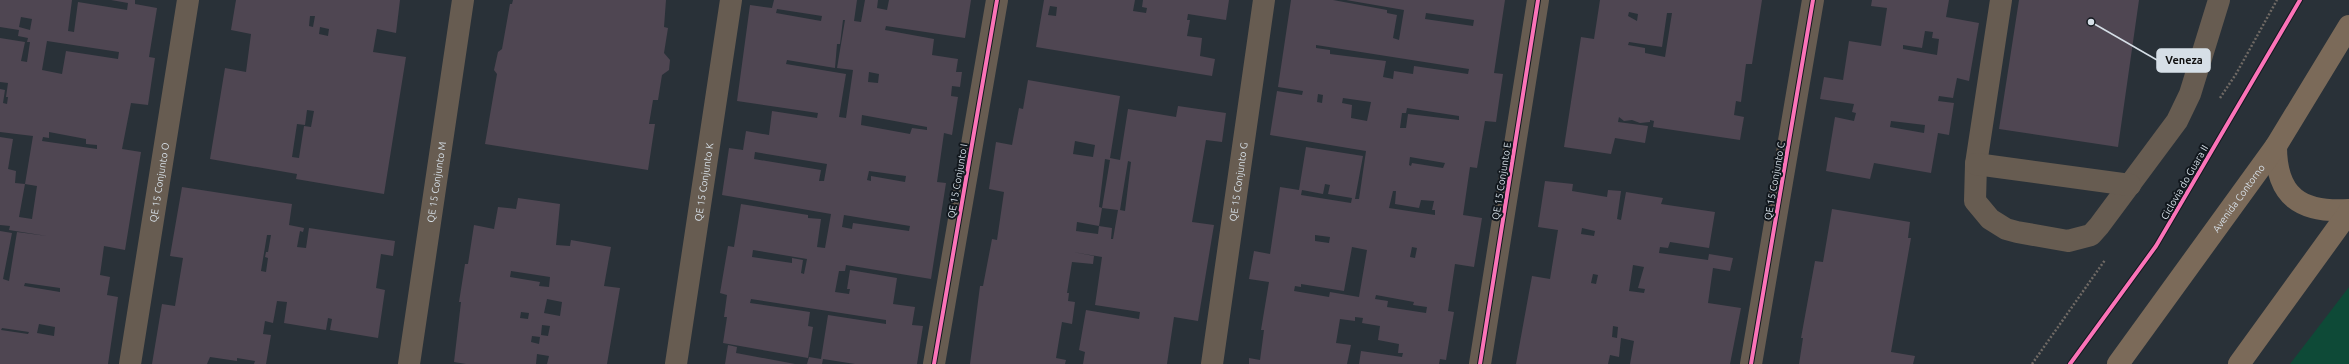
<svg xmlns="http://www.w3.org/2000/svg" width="2349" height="364" viewBox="0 0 2349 364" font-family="Ubuntu,sans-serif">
<rect width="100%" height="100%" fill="#293138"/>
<path fill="#0e4a37" d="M2349,287V364H2290Z"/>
<path fill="#4f4652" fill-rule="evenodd" d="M0,0H72L68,31L74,32L78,2L127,10L128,3L111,0H135V4L157,8L149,57L155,58L148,105L131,103L122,149L141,152L125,250L104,246L100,275L110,277L107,295L118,297L108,364H0V231L12,233L3,279L9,281L17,232L47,236L9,230L10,226L0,225V137L13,139L8,169L16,171L15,183L25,184L19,217L32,219L37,186L25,184L33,136L0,132V89L5,90L3,103L7,104L8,97H6L8,83L0,82V38L25,42L21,61L27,62L30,42H27L28,38L18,36L19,30L0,27ZM21,17L32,19L30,30L19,27ZM47,41L119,52L118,59L66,51L62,74L42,70ZM49,132L86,139V144L97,145V149L42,141L43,137L49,138ZM25,283L60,288V292L24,286ZM39,324L55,327L54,336L37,333ZM2,328L29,332L28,334L1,330Z
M236,0H400L396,33L377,29L373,52L406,57L384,194L296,179L297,174L210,159L225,68L246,72L251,34L231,30ZM310,16H315L313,27L309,26ZM320,27L329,29L328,36L319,34ZM307,110L314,111L311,127L304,126L299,158L292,157L297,124L305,125Z
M513,0H666L664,27L668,28L664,53L670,60L669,70L662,75L658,100H653L649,124H655L648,170L485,144L497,74L494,70L498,52L502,49L510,4H512Z
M774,0H857L854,21L861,22L865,0H878L877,8L887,10L889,0H971L965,38L886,26L885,30L934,39L932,55L958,59L956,72H962L960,87L952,86L951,96L958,97L952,135L944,133L937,182L946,183L931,279L846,265L845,271H839L835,292L849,294L850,289H847L850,270L897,278L893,304L915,307L912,325L923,326L917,364H855L823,359L822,364H807L809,357L821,359L828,315L886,324V320L751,299L750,303L810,312L808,326L813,327L808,358L723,343L727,317H724L727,295L720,293L728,246L734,247L741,204L808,215V218L821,219L817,247L825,248L831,214L722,195L729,148L743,150L746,131L769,135L772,111L817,118L818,113L737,101L750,5L772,8ZM777,9L822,16L821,21L776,13ZM843,20H845L837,68L853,70L846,118L839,117L846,74L786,64L787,60L835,68L837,44H840ZM869,72L879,74L878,83L868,82ZM862,115L927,127V130L912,128L910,134L861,125ZM755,152L827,164L824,181H819L821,170L754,159ZM869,171L906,176L905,182L871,176V181L867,180ZM844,215L910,226L909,231L853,223L852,229L842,227ZM753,250L807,259L804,274L801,273L803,260L792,258V263L752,257Z
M1044,0H1135L1133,11L1146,13L1147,8L1142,7L1143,0H1229L1226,20L1188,14L1187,20H1190L1187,36L1202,38L1200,56L1215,59L1212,76L1036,47ZM1050,6L1057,7L1056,16L1048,15Z
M1291,0H1333L1387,10V13L1397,15L1393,38L1399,40L1404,10L1346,0H1505L1494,73L1503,74L1496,122L1485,121L1477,168L1470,167L1463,215L1482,218L1474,267L1455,264L1448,311L1454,312L1446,360L1440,359L1439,364H1359L1361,351L1402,357L1403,353H1398L1399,344L1378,340L1380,326L1362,323L1363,318L1355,317V321L1340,319L1336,343L1351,345L1347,364H1249V358L1260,360L1264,330H1261L1269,282L1249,279L1254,251L1270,254L1280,187L1299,190L1306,147L1363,156L1355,199H1359L1366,151L1270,135L1277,91L1302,95L1303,91L1278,87ZM1426,13L1474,20L1473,26L1425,19ZM1316,45L1469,69L1468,74L1414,66L1413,74L1394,71L1393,79L1383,77L1386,61L1330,54V50L1316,48ZM1318,94L1323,95L1322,103L1317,102ZM1343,98L1371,102L1367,121L1351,118L1352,105L1342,103ZM1407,108L1459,116V120L1408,114L1406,128H1400L1402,113H1406ZM1410,157L1445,163L1443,168L1412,163L1411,166L1409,165ZM1325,184L1330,185L1328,194L1352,198L1351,203L1301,195L1302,190L1323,194ZM1393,191H1396L1395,204L1419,208L1421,200L1434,201L1432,210H1435V215L1389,208ZM1315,235L1330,237L1329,243L1315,241ZM1352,247L1367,250L1359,297L1330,292L1329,297L1294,291L1295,286L1301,287V284L1344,291ZM1412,247L1417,248L1415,258L1410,257ZM1376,295L1414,302L1413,305L1427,307L1426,313L1387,307L1388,301L1375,299Z
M1600,0H1762L1752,64H1746L1741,102L1736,101L1734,115L1744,117L1740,140L1653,127L1654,121L1650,120V122L1640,123L1632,120L1624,121L1619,117L1618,122L1648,126L1645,143L1615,138L1611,154L1564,147L1581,37L1594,39ZM1629,12L1638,14L1637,21L1628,16ZM1667,13H1672L1665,57L1645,53V48L1628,45L1629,42L1662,47Z
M1872,0H1949L1946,17L1979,23L1969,81L1957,78L1953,98L1939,96L1938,101L1954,103L1949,135L1938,133L1931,173L1874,163L1870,179L1826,171L1835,117L1854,121L1856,113L1852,112L1854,104L1820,99L1824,77L1843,80L1849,41L1881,46L1887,8L1871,6ZM1925,31L1933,32L1932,38L1939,39L1937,55L1903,49V45L1922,48ZM1891,121L1925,125L1924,133L1890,127Z
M2019,0H2139L2118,147L1999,129Z
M1028,80L1120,96L1110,158L1120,160L1128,109L1176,117L1178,106L1226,113L1222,142L1206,140L1192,222L1214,225L1198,321L1174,317L1167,364H1083L1085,352L1079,350L1086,310L1139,319L1140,312L1095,305L1102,257L1073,252L1094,256L1093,264L1072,262L1067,293H1069L1068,301L1075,302L1072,324L1062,322L1056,358L1066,360L1065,364H970L980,286H983L992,239L997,240L1004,192L989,189L996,142L1012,145L1019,108L1023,109ZM1075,141L1095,145L1093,157L1073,154ZM1105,159L1110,160L1102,208L1118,210L1113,239H1111L1112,228L1099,226L1098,234L1076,231L1077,222L1099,226L1102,208L1099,207ZM1128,161L1131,162L1125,211L1120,210Z
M1545,181L1573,184L1572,191L1607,197L1608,190L1621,191L1617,219L1621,220L1626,192L1663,198L1661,204L1715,212L1709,248L1670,242L1668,248L1660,247L1659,253L1708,260L1709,254L1733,258L1730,271L1713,268L1708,303L1741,308L1730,364H1630L1634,341L1621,338L1619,357L1610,355L1608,364H1516L1532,276L1550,279L1558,230L1538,227ZM1582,228L1595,231L1594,236L1581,234ZM1633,265L1644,267L1638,288L1645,289L1644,293L1629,291ZM1593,274L1598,275L1596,284L1591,283ZM1613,326L1618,327L1617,338L1612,337Z
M182,187L292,204L289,225L304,228L303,232L300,231L297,247L306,248L309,228L395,241L393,256L381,254L376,288L385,290L378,338L330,330L332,319L328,318L326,330L284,323L287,302L277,301L273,323L265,321L263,334L271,335L266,364H254L255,361L237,358V361L210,357L207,364H152L162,304L175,306L183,258L170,256ZM267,235H271L268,252H266L265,257L268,258L266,272L261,271Z
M518,198L560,204L556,245L570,246L571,240L611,247L604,286L620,288L607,364H547L549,356L537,354L536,364H466L454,362L461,302H459L465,264H468L474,225L494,229L498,207L516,209ZM511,271L550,277L549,287L539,286L540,282L510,277ZM547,299L562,302L560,316L544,313ZM521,312L529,313L528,319L520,318ZM542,325L550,326L548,336L541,335ZM532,336L540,337L539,344L531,342Z
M1832,209L1910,222L1908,238H1911L1891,352L1915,356L1913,364H1799L1803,338H1801L1815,261L1823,262Z
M728,345L737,347L736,353L795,364H725Z"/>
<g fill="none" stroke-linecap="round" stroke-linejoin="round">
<path stroke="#706a65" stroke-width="2.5" stroke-dasharray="2 2" stroke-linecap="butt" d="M2220,98L2236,74L2277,0
M2032,364L2105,260"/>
<g stroke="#675c51" stroke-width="22">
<path d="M2001,0L1976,164L1975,201L1990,219L2006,229L2017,232L2068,241L2091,235L2099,226L2177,121L2190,94L2219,0"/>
<path d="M1976,164L2130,185"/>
<path id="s1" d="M130,364L188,0"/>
<path id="s2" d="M409,364L463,0"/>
<path id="s3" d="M676,364L731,0"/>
<path d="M934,364L997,0"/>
<path id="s4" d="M1212,364L1264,0"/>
<path d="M1480,364L1538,0"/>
<path d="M1751,364L1813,0"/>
</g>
<g stroke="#7b6a59" stroke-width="22">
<path d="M2276,146C2276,197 2301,213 2349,210"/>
<path id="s5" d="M2118,364L2276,146L2349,26"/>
<path d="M2239,364L2349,212"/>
</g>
<defs>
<path id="cycleway" d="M934,364L997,0
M1480,364L1538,0
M1751,364L1813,0
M2070,364L2156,246L2300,0"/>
</defs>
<use href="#cycleway" stroke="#12181e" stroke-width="6"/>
<use href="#cycleway" stroke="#fb73b8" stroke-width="4"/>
</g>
<g text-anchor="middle" stroke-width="4" stroke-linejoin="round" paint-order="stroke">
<g font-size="10" fill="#d6dfe7" stroke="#12181e">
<text transform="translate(957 181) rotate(-80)" y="4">QE 15 Conjunto I</text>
<text transform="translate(1501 181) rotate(-81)" y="4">QE 15 Conjunto E</text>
<text transform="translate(1774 181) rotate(-80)" y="4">QE 15 Conjunto C</text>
<text dy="4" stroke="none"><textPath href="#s1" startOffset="184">QE 15 Conjunto O</textPath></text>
<text dy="4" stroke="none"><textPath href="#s2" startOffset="184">QE 15 Conjunto M</textPath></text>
<text dy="4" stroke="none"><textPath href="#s3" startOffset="184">QE 15 Conjunto K</textPath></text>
<text dy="4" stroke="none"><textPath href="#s4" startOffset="184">QE 15 Conjunto G</textPath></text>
<text transform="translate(2184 182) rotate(-60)" y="4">Ciclovia do Guara II</text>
<text dy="4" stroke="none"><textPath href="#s5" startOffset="205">Avenida Contorno</textPath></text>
</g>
</g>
<path fill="none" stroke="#d6dfe7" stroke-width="1.5" d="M2091 22L2157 60"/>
<circle fill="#d6dfe7" stroke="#12181e" stroke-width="1.5" cx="2091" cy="22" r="4"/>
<rect fill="#d6dfe7" stroke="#d6dfe7" stroke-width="1.5" x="2157" y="49" width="53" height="23" rx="4"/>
<g font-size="11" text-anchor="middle" font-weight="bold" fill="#111">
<text x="2184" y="64">Veneza</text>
</g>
</svg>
